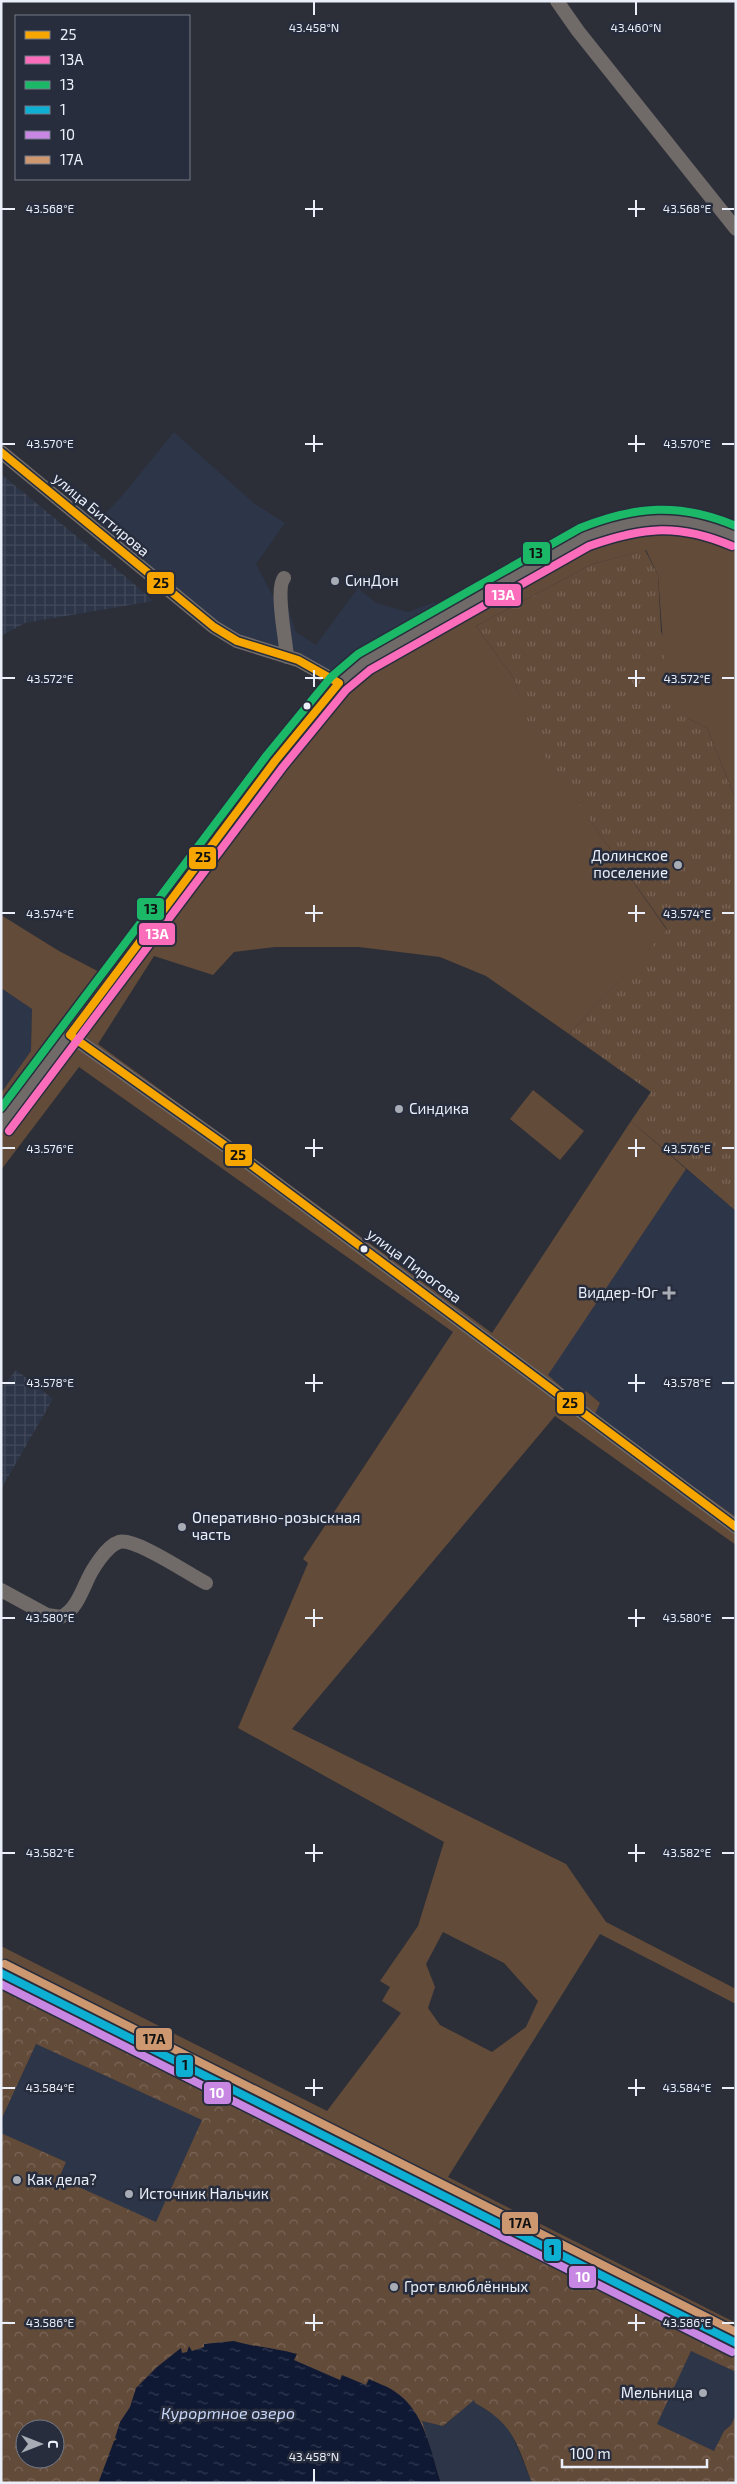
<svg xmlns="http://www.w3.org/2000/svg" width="737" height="2484" viewBox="0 0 737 2484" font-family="'Exo 2',sans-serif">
<defs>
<pattern id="industrial-grid" width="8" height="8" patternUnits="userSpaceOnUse" patternTransform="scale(1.25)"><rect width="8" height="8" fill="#2d3548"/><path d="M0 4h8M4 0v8" fill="none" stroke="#41495a"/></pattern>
<pattern id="grass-tufts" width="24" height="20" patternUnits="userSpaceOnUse" patternTransform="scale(1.25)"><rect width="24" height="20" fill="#634b3a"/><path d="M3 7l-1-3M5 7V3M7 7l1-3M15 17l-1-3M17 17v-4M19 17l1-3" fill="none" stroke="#7a6557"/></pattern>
<pattern id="park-crowns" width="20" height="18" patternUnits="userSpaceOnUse" patternTransform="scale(1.25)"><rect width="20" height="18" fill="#634b3a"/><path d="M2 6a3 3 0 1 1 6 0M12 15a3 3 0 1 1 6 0" fill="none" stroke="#7a6557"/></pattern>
<pattern id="water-ripples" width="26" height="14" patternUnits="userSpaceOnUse" patternTransform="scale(1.25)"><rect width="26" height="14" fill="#101934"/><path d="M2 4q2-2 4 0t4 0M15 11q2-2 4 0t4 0" fill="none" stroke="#333b52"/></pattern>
</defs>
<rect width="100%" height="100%" fill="#2c2f37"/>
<path fill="#2d3548" d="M174,432L255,504L285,523L256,564L274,598L286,602L296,632L316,645L358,588L376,603L408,612L435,602L440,611L339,683L237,641L92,528L121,497Z
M1,988L32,1009L31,1051L1,1093Z
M686,1169L736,1211V1517L594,1415L600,1403L586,1391L577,1400L547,1375Z
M36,2044L202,2120L156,2223L59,2178L66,2162L1,2133V2120Z
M691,2351L736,2372V2414L731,2425L724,2431L714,2451L656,2424Z
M474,2399L475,2403L503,2421L510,2431L532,2483H441L422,2421L444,2426Z"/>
<path fill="url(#industrial-grid)" d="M1,474L132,582L153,601L25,623L1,636Z
M16,1370L53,1399L1,1489V1389Z"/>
<path fill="url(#grass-tufts)" d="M645,550L658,575L661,631L689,719L707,728L736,800V1211L631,1121L651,1092L569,1034L667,929L532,739L514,679L476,626L592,564Z"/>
<path fill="url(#park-crowns)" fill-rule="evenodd" d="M1,1973L736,2343V2372L691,2351L657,2424L714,2451L724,2431L731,2425L736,2414V2483H532C517,2444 514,2424 475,2403L474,2400L443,2426L422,2421L441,2483H1V2133L66,2162L59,2178L156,2222L202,2120L36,2044L1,2120ZM25,2429H55V2459H25Z"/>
<path fill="#634b3a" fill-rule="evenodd" d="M657,518L736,537V800L707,728L689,719L666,686L658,575L646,550L592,564L476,626L514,679L533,739L667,930L569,1034L486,976L440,957L359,947H275L234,952L213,975L154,956L98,1044L492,1333L631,1121L686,1169L548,1375L576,1400L586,1391L600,1403L594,1416L736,1517V1545L555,1416L292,1729L566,1864L606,1922L736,1989V2004L600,1934L448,2177L736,2323V2343L1,1973V1946L327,2111L401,2013L382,2001L390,1987L380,1981L418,1926L444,1842L238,1728L308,1563L303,1559L453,1332L79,1067L1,1170V1093L31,1051L32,1009L1,988V915L59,951L113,979L339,683L585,537ZM443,1932L504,1963L538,2001L526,2027L492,2052L440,2025L428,2008L435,1987L426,1964Z
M533,1090L584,1131L560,1160L510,1119Z"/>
<path fill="url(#water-ripples)" d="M234,2341C254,2347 276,2348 297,2354L294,2360L340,2380L342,2375L366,2385L369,2379C377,2383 387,2386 394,2391C425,2411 430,2450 441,2483H100L99,2481L114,2441L117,2439L115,2438L120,2422L130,2407L136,2388L157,2367L181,2348L182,2353L187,2352L189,2346L192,2351L204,2347V2344Z"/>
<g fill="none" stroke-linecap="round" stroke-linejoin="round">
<path stroke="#706b69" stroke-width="14" d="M557,1L578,31L736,229
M1,452L214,627L237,641L298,660L339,683
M284,578C275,589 286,641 287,657
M70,1035L226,1146L736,1527
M1,1125L113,979L275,761L339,683L364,662L389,647L585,537C640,516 680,509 736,537
M1,1590L47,1615L61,1617C74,1611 80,1596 86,1583C91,1571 106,1546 119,1542C135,1537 190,1575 206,1583
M1,1973L736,2343"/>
<defs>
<path id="bus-1" d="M1,452L214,627L237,641L298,660L339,683
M70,1035L226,1146L736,1527
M70,1035L275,761L339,683"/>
<path id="bus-2" d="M9,1131L283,767L346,690L370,670L589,546C643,527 678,523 732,546"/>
<path id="bus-3" d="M1,1108L267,755L331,677L358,654L580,528C635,506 680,502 736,526"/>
<path id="bus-4" d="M1,1973L736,2343"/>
<path id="bus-5" d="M1,1984L732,2352"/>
<path id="bus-6" d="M5,1964L736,2332"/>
</defs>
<use href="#bus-1" stroke="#272d3c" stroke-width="11"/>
<use href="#bus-2" stroke="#272d3c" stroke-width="11"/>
<use href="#bus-3" stroke="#272d3c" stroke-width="11"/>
<use href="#bus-4" stroke="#272d3c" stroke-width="11"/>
<use href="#bus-5" stroke="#272d3c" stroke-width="11"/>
<use href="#bus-6" stroke="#272d3c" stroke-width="11"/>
<use href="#bus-1" stroke="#f7a600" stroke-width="8"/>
<use href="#bus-2" stroke="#fb6dba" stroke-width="8"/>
<use href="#bus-3" stroke="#1ab867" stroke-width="8"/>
<use href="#bus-4" stroke="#0dafd3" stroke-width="8"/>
<use href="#bus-5" stroke="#c787e3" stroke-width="8"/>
<use href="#bus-6" stroke="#cd976f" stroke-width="8"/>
</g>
<path fill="none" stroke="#eaeff9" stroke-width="2" d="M314,2V15M636,2V15M314,200V217M636,200V217M2,209H15M305,209H323M628,209H645M722,209H734M314,435V452M636,435V452M2,444H15M305,444H323M628,444H645M722,444H734M314,670V687M636,670V687M2,678H15M305,678H323M628,678H645M722,678H734M314,905V922M636,905V922M2,913H15M305,913H323M628,913H645M722,913H734M314,1139V1157M636,1139V1157M2,1148H15M305,1148H323M628,1148H645M722,1148H734M314,1374V1392M636,1374V1392M2,1383H15M305,1383H323M628,1383H645M722,1383H734M314,1609V1627M636,1609V1627M2,1618H15M305,1618H323M628,1618H645M722,1618H734M314,1844V1862M636,1844V1862M2,1853H15M305,1853H323M628,1853H645M722,1853H734M314,2079V2096M636,2079V2096M2,2088H15M305,2088H323M628,2088H645M722,2088H734M314,2314V2331M636,2314V2331M2,2323H15M305,2323H323M628,2323H645M722,2323H734M314,2469V2482"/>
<g fill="#a8acb5" stroke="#272d3c" stroke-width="2">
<circle cx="335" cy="581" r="5"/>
<circle cx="678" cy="865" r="5"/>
<circle cx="399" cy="1109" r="5"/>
<path d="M666.5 1285.5h5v5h5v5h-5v5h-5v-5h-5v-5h5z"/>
<circle cx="182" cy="1527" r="5"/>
<circle cx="17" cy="2180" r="5"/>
<circle cx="129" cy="2194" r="5"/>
<circle cx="394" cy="2287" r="5"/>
<circle cx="703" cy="2393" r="5"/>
</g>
<g fill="#eaeff9" stroke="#272d3c" stroke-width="2">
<circle cx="307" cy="706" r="4.5"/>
<circle cx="364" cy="1249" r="4.5"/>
</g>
<g text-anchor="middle" stroke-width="5" stroke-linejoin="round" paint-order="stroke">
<g font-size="15" fill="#eaeff9" stroke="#272d3c">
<text transform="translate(101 515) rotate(40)" y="5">улица Биттирова</text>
<text transform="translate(414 1266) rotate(37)" y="5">улица Пирогова</text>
</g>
<g font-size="15" fill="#eaeff9" stroke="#272d3c" text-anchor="start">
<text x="345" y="586">СинДон</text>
<text x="668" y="861" text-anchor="end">Долинское<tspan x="668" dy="17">поселение</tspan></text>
<text x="409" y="1114">Синдика</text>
<text x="658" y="1298" text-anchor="end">Виддер-Юг</text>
<text x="192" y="1523">Оперативно-розыскная<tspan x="192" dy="17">часть</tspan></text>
<text x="27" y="2185">Как дела?</text>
<text x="139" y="2199">Источник Нальчик</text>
<text x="404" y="2292">Грот влюблённых</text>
<text x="693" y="2398" text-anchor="end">Мельница</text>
</g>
<g font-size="16" font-style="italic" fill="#c7d6fa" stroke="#272d3c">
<text x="228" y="2419">Курортное озеро</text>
</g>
</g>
<g font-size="12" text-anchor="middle" fill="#eaeff9" stroke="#272d3c" stroke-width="5" stroke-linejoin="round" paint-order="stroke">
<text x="314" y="32">43.458°N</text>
<text x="636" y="32">43.460°N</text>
<text x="687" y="213">43.568°E</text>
<text x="50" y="213">43.568°E</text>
<text x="50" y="448">43.570°E</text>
<text x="687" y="448">43.570°E</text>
<text x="50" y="683">43.572°E</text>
<text x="687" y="683">43.572°E</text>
<text x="50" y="918">43.574°E</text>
<text x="687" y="918">43.574°E</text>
<text x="687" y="1153">43.576°E</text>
<text x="50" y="1153">43.576°E</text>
<text x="50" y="1387">43.578°E</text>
<text x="687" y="1387">43.578°E</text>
<text x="687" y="1622">43.580°E</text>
<text x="50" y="1622">43.580°E</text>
<text x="687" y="1857">43.582°E</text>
<text x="50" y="1857">43.582°E</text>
<text x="687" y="2092">43.584°E</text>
<text x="50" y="2092">43.584°E</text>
<text x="50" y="2327">43.586°E</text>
<text x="687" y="2327">43.586°E</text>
<text x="314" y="2461">43.458°N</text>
</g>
<g stroke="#272d3c" stroke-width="2">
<rect x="522" y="541" width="29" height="24" rx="5" fill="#1ab867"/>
<rect x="146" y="571" width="29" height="24" rx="5" fill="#f7a600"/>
<rect x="484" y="583" width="38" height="24" rx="5" fill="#fb6dba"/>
<rect x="188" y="846" width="29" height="24" rx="5" fill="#f7a600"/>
<rect x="136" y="897" width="29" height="24" rx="5" fill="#1ab867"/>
<rect x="138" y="922" width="38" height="24" rx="5" fill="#fb6dba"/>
<rect x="224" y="1143" width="29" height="24" rx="5" fill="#f7a600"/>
<rect x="556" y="1391" width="29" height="24" rx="5" fill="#f7a600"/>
<rect x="135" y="2027" width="38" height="24" rx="5" fill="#cd976f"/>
<rect x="175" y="2054" width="19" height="24" rx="5" fill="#0dafd3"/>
<rect x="203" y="2081" width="29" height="24" rx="5" fill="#c787e3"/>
<rect x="501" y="2211" width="38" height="24" rx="5" fill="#cd976f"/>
<rect x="543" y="2238" width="19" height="24" rx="5" fill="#0dafd3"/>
<rect x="568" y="2265" width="29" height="24" rx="5" fill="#c787e3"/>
</g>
<g font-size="14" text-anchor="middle" font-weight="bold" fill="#fff">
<text x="503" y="600">13А</text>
<text x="157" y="939">13А</text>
<text x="217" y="2098">10</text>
<text x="583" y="2282">10</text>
</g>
<g font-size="14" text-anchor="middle" font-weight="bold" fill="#111">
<text x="536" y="558">13</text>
<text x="161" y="588">25</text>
<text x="203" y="862">25</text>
<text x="151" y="914">13</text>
<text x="238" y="1160">25</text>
<text x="570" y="1408">25</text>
<text x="154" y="2044">17А</text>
<text x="185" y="2070">1</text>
<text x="520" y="2228">17А</text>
<text x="552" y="2255">1</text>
</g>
<rect width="737" height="2484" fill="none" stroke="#eaeff9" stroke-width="5"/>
<rect x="15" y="15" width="175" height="165" fill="#272d3c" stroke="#757b88"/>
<rect x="25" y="31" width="25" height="8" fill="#f7a600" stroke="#757b88"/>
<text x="60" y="40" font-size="15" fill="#eaeff9">25</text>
<rect x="25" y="56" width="25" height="8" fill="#fb6dba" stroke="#757b88"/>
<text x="60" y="65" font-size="15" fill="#eaeff9">13А</text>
<rect x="25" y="81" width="25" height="8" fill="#1ab867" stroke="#757b88"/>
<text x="60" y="90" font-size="15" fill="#eaeff9">13</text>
<rect x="25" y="106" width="25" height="8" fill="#0dafd3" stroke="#757b88"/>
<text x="60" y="115" font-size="15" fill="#eaeff9">1</text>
<rect x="25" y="131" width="25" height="8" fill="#c787e3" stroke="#757b88"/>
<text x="60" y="140" font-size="15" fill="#eaeff9">10</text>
<rect x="25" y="156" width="25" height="8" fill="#cd976f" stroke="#757b88"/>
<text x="60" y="165" font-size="15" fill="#eaeff9">17А</text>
<g transform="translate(40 2444) rotate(90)"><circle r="24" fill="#272d3c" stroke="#757b88"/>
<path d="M0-4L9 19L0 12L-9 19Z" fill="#a8acb5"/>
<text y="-8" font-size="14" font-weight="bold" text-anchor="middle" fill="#eaeff9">С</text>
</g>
<path d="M562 2459v8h145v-8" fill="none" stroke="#eaeff9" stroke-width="2.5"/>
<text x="570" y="2459" font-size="15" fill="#eaeff9" stroke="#272d3c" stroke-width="4" paint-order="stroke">100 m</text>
</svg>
